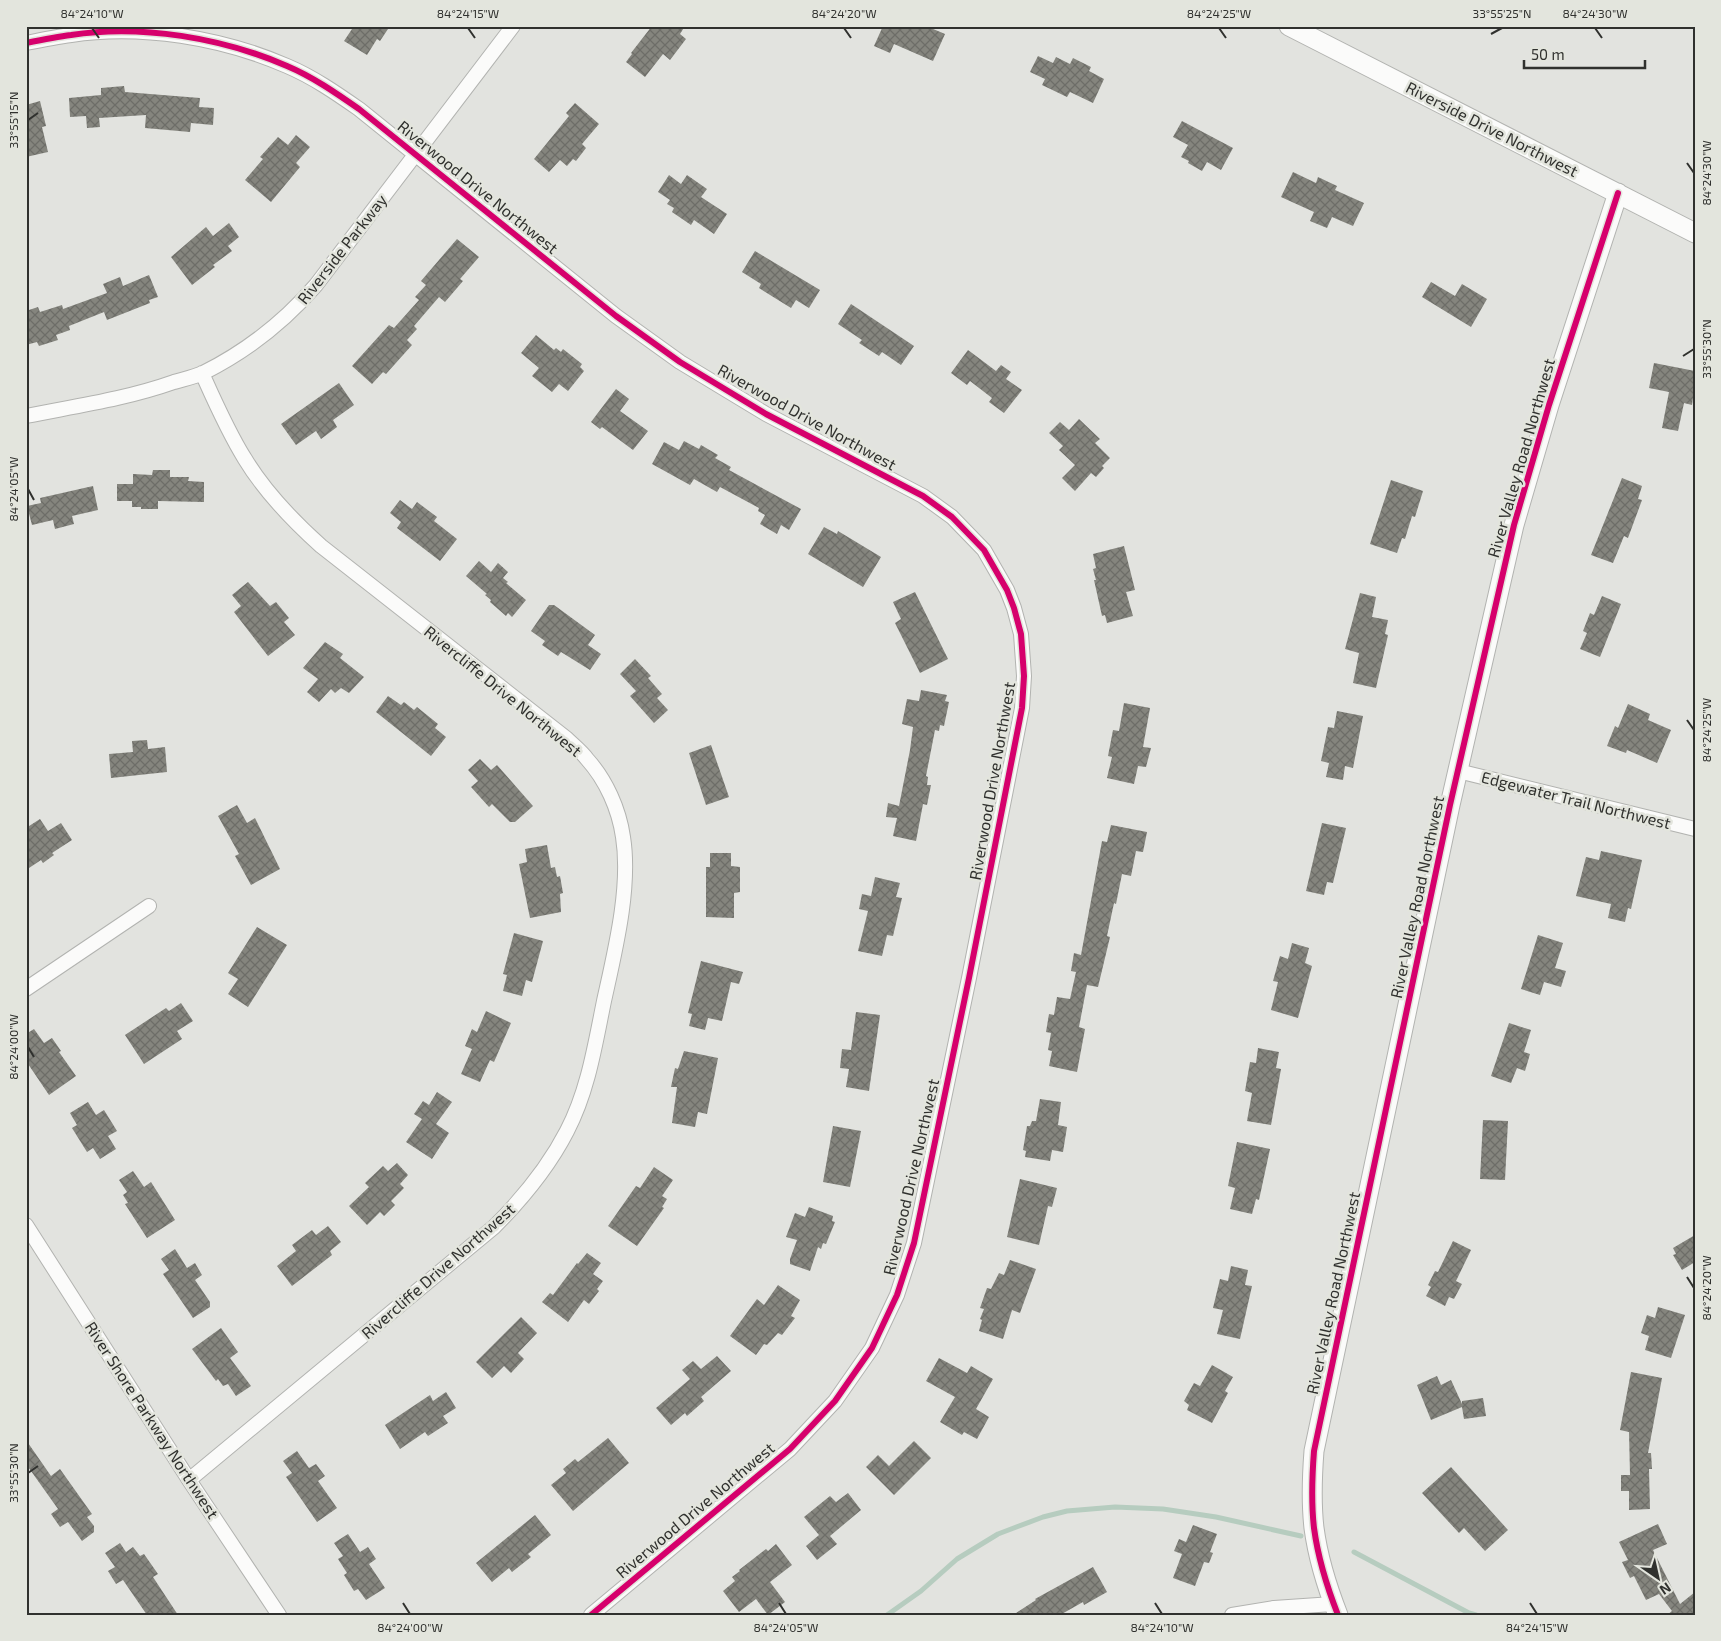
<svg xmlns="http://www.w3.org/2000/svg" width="1721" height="1641" viewBox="0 0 1721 1641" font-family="'Exo 2',sans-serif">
<defs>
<pattern id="building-cross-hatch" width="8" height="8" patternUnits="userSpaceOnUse" patternTransform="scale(1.25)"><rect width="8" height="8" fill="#85857e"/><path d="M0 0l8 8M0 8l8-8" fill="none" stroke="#6d6d68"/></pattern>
</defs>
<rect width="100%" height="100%" fill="#e2e3df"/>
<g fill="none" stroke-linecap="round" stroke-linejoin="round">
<path stroke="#b6ccbf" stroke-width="5" d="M1354,1552L1469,1613L1476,1615
M887,1615L921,1591L957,1559L998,1534L1043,1517L1067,1511L1115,1507L1163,1509L1216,1517L1301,1536"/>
</g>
<path fill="url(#building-cross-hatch)" d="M354,26H390L380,41L377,39L367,55L344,41Z
M652,26H685L680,34L686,39L670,60L663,54L645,77L626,62L632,54L631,53Z
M883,26H926L945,34L933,61L894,44L890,53L874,46Z
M1038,56L1053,63L1056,57L1070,64L1073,58L1091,67L1089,71L1104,79L1093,103L1070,92L1067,97L1042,85L1045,79L1030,72Z
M124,86L125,92L200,98L199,107L214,108L213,125L191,123L190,132L145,128L146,115L99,118L100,127L87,128L86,116L70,117L69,98L101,95V88Z
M40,101L46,126L42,127L48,152L26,157V141H29L26,129V105Z
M575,103L599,124L582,144L586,148L576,161L573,159L567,166L560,160L549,172L534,159L569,116L566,113Z
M1182,121L1233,148L1221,170L1207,162L1202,171L1188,163L1189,161L1181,157L1188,145L1173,137Z
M296,135L310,147L296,163L300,167L271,202L245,180L263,159L260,157L278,137L288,145Z
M1293,172L1316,183L1318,177L1337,186L1335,190L1364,203L1353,226L1332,217L1327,228L1310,221L1314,212L1281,197Z
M669,175L681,184L687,175L707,189L701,197L727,214L714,234L694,220L691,225L672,212L674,208L667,204L670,200L658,192Z
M229,223L239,237L228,246L232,251L213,265L215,267L192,285L171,257L206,227L213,236Z
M457,239L479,257L460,279L463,281L445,302L439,297L414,326L417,329L407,340L412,345L386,374L383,372L372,384L352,366L389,325L394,328L419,300L415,297L426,285L421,281Z
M755,251L820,290L809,308L796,300L791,308L759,288L761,284L742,272Z
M149,275L158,297L149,300L150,303L107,320L104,312L69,326L70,330L56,335L58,340L39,346L37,342L26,345V311L38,307L40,312L62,305L63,309L107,293L103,284L120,277L123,286Z
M1431,282L1455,296L1462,284L1487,299L1471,327L1422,297Z
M851,304L914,346L901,365L882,352L879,356L859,343L862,340L838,324Z
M536,335L554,350L556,348L561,352L563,349L582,364L580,367L584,371L568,391L559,384L552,392L532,376L539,368L521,353Z
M968,350L996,371L1001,365L1011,372L1006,379L1022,390L1004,413L989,402L992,398L970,381L967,385L951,373Z
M1654,363L1695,371V399L1693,398L1692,405L1684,403L1678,431L1662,428L1669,392L1649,388Z
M339,383L354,405L333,420L337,427L321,439L316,431L296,445L281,424Z
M616,389L629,399L620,411L648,431L633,450L602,427L600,429L591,422Z
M1079,419L1100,439L1095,443L1110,458L1102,466L1104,468L1096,477L1091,473L1075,491L1062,478L1075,465L1059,450L1063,446L1049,433L1060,422L1069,430Z
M684,441L699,449L701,445L718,455L715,458L731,467L729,470L801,509L789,530L781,525L777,534L760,524L765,515L758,511L759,508L720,487L717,492L694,479L690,485L652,464L664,442L679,450Z
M153,470H170V477H189L188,481L204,482V502L158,501V509H141V507H132V501H117V484H133V474L152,475Z
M1622,478L1642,486L1638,499L1642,500L1628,538L1624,536L1613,563L1591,555Z
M1391,480L1423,491L1415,517L1412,516L1405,539L1402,538L1397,553L1370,544Z
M93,486L98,510L72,516L74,524L55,529L53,520L32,525L27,506L41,503L40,498Z
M400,500L412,509L417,502L437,517L434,521L457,539L440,561L397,528L401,522L390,513Z
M824,527L837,534L838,531L881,557L863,587L808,554Z
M1124,546L1135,590L1126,592L1133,616L1107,623L1105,615L1102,616L1094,580H1096L1093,569L1096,568L1093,554Z
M479,561L491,572L498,563L508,572L503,578L508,582L506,583L526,600L512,617L508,613L506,616L490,602L491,600L485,595L487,594L466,576Z
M248,582L270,606L276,602L289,618L284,622L295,635L268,656L234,612L241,606L232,595Z
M915,592L948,659L920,673L895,623L901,619L893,602Z
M1360,593L1376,597L1372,617L1388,620L1385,634L1388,635L1376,688L1353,683L1359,653L1345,649Z
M1602,596L1621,604L1600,657L1580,649L1587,633L1583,631L1590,613L1594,615Z
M549,605H554L595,635L588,645L601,654L590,670L561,652L558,656L542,645L545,641L531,631Z
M325,642L343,654L340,658L364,677L349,693L341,688L335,693L331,689L319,702L307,692L318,679L303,668Z
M635,659L651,676L648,678L662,694L657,698L668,710L654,723L630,696L636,691L620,674Z
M921,690L947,695L945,701L949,702L944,726L940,725L939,731L935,730L926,776L928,777L927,785H931L927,805L923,804L916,841L893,836L897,818L886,817L888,803L899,806L910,750L913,727L902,724L907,699L919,701Z
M388,696L401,705L404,702L414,710L417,707L438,724L435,728L446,737L431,756L376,712Z
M1124,703L1150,708L1143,747L1151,748L1146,767L1138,766L1134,784L1107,778L1112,757L1108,756L1113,730L1119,731Z
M1628,704L1650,714L1648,720L1671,730L1657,763L1627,750L1626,753L1607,746L1615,726L1618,728Z
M1337,711L1363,716L1353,768L1345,766L1343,780L1326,777L1329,763L1321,761L1328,727L1334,728Z
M147,740L148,749L165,747L167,772L111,778L109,754L133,752L132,741Z
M711,745L729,797L706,805L689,753Z
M480,759L491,770L497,765L533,806L515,822H510L492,804L489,807L471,787L478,781L468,770Z
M237,805L247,823L255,818L280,869L251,885L235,856L239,854L218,816Z
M40,819L48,831L61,823L72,840L52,853L54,855L43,863L41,860L26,870V828Z
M1322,823L1346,828L1333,883L1327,882L1324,895L1306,891Z
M1111,825L1147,832L1143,852L1136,851L1131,876L1122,874L1116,904L1114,903L1107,936L1110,937L1098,987L1087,985L1079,1027L1085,1029L1077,1072L1049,1066L1052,1051L1048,1050L1051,1033L1046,1032L1049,1014L1054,1015L1057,997L1070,999L1076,972L1071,971L1074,953L1081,955L1102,841L1107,842Z
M547,845L551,868L555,867L557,877L560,876L563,893L560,894L561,912L530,918L519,864L527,862L525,849Z
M1601,851L1642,860L1631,909L1628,908L1625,922L1608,918L1611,904L1576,896L1586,857L1599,860Z
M710,853H731V866L740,867V892L734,893V918L706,917V867H710Z
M875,877L900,883L896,897L902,898L893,936L887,935L882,956L858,951L868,911L859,909L862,894L871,896Z
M257,927L287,945L248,1007L228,994L238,979L228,973Z
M514,933L543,941L532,982L526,980L522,996L503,991L507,975L503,974Z
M1538,935L1563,943L1555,968L1566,971L1561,987L1544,982L1540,995L1521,989Z
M1292,943L1309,948L1305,963L1312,966L1298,1018L1271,1010L1278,982L1273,981L1280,956L1288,959Z
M701,961L743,972L739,984L731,982L722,1021L708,1018L705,1030L689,1026L692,1014L688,1013Z
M181,1003L193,1021L177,1031L182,1039L144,1064L125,1035L166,1008L169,1011Z
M486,1011L511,1023L494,1062L490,1060L480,1082L461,1074L472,1049L465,1046L472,1029L477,1032Z
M856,1012L880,1015L869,1091L846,1087L849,1069L840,1068L842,1049L851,1050Z
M1509,1023L1531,1030L1524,1052L1530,1054L1525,1071L1517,1068L1511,1083L1491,1076Z
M34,1029L44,1043L52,1038L61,1051L59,1052L76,1076L49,1095L26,1061V1034Z
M1258,1048L1279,1052L1276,1068L1281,1069L1271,1125L1247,1121L1252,1093L1245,1091L1250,1062L1256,1063Z
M684,1051L718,1058L707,1114L698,1112L695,1127L672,1123L677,1087H671L675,1068L678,1069Z
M437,1092L452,1102L436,1124L449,1133L432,1159L406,1142L422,1119L414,1114L423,1101L429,1105Z
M1040,1099L1061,1102L1058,1125L1067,1127L1063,1152L1052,1150L1050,1161L1025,1157L1026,1151L1023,1150L1027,1126H1030L1032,1121H1036Z
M88,1102L96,1115L104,1110L117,1131L108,1136L116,1149L100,1159L93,1148L87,1152L72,1128L77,1125L70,1113Z
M1483,1120L1508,1121L1505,1180L1480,1179Z
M833,1126L861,1131L850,1187L823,1182Z
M1237,1142L1270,1149L1259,1200L1256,1199L1252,1214L1230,1209L1235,1188L1228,1186Z
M397,1163L408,1175L400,1184L404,1188L391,1201L395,1205L384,1216L380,1212L367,1225L349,1206L369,1187L365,1183L383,1166L388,1171Z
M654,1167L673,1180L662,1196L667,1199L662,1207L664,1208L637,1246L608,1226L636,1186L640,1188Z
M133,1171L144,1187L151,1182L175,1220L147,1238L125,1204L128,1203L123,1195L127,1192L119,1180Z
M1020,1179L1057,1188L1052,1207L1048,1206L1039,1245L1007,1237Z
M809,1207L833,1216L832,1221L835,1222L826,1244L823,1243L821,1249L818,1247L810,1271L790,1264V1259L797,1240L786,1237L795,1213L805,1217Z
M328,1226L341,1242L330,1251L332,1255L292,1286L277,1266L296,1251L292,1245L312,1230L316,1235Z
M1695,1235V1262L1682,1270L1673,1255L1676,1254L1673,1248Z
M1453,1241L1471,1250L1456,1281L1462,1284L1454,1299L1449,1297L1445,1306L1426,1296L1431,1287L1428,1285L1435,1271L1438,1272Z
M175,1249L187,1268L195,1263L202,1275L195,1280L210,1302V1307L193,1318L163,1274L169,1270L161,1259Z
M587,1253L601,1263L593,1274L603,1281L597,1289L599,1291L589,1304L584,1300L568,1322L542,1302L550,1293L553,1295L577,1263L578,1264Z
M1010,1260L1036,1269L1020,1313L1012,1310L1003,1339L979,1331L982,1320L980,1319L984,1309L980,1308L987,1288L991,1289L999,1273L1004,1275Z
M1231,1266L1248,1270L1245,1285L1252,1286L1240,1339L1217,1334L1223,1310L1213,1308L1220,1279L1228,1281Z
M778,1285L800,1300L791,1316L795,1318L782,1335L778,1333L767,1345L764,1344L756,1355L730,1336L757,1299L764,1305Z
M1658,1307L1685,1315L1671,1358L1645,1350L1649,1336L1641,1333L1647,1315L1655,1318Z
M521,1317L537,1333L518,1353L524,1359L511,1373L504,1366L492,1378L476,1362Z
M221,1328L238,1352L230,1358L251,1386L236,1396L228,1384L223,1386L218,1379L216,1381L192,1349Z
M717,1356L731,1371L701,1397L704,1401L687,1416L685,1413L671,1425L656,1408L690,1379L682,1370L693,1361L701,1369Z
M939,1358L967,1373L971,1366L993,1379L976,1409L989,1417L977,1439L964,1432L962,1435L940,1422L955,1397L926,1381Z
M1212,1365L1233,1377L1225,1391L1228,1393L1212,1423L1187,1410L1189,1405L1184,1401L1194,1383L1200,1386Z
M1631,1372L1662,1378L1648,1453H1651L1652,1469H1649L1650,1509L1629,1510V1491H1621V1475H1630L1629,1432L1620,1430Z
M1437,1376L1441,1385L1451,1380L1462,1404V1401L1483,1398L1486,1416L1464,1419L1462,1407L1431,1420L1417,1385Z
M446,1392L456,1408L443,1416L448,1423L428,1436L425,1432L400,1449L385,1425L430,1395L433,1401Z
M608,1438L629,1463L573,1511L551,1485L566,1473L563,1469L575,1459L578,1462Z
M26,1440L51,1476L60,1469L92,1514L87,1517L94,1526V1532L82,1541L68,1522L60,1527L51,1514L58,1509L26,1464Z
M914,1441L931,1458L894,1495L866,1467L878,1455L889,1466Z
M297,1451L309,1468L316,1464L325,1476L318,1481L337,1508L317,1522L286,1477L292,1473L283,1461Z
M1451,1467L1508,1530L1485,1551L1464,1528L1459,1533L1422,1493Z
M848,1493L861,1510L830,1536L837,1544L817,1560L806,1546L819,1535L804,1517L830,1496L836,1502Z
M535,1515L551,1535L528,1554L531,1557L512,1572L509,1568L492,1582L476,1563Z
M1658,1524L1667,1544L1653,1550L1680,1604L1695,1592V1615H1667L1672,1611L1659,1594L1646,1600L1634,1576L1630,1578L1622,1562L1628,1560L1619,1542Z
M1193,1525L1217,1534L1210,1552L1213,1553L1209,1563L1204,1562L1195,1586L1173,1578L1182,1554L1174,1551L1179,1539L1186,1542Z
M348,1534L360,1552L368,1547L376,1559L369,1564L385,1588L366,1600L358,1589L354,1591L344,1575L347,1573L338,1559L343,1556L334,1543Z
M120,1543L126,1552L133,1547L140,1556L144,1554L158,1574L153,1577L178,1615H147L123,1580L116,1584L108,1571L115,1567L105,1553Z
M776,1544L792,1565L770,1582L785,1602L768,1615L756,1599L739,1612L723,1591L735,1581L732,1577L740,1571L739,1570L766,1549L768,1551Z
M1093,1567L1107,1592L1084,1605L1083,1602L1060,1615H1013L1036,1600L1035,1599Z"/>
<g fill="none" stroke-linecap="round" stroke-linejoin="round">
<defs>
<path id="street" d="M26,43C41,40 56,37 71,35C141,24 223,38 287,66C313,77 336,93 359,109L616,316L680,362L766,414L923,496L952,517L984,550L1007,590L1014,608L1021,634L1024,676L1022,708L969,978L914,1243L897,1295L872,1348L835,1401L790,1449L591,1615
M26,416C76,406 126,399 174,382C184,379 194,377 203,373C247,351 284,322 316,285L513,26
M1458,771L1695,829
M26,989L149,906
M26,1225L189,1480L279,1615
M189,1480L494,1227C523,1198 548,1168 567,1131C588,1091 595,1045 604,1001C615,951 631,887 623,837C619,809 606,780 587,759C581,751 573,745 566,738L321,546C292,520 265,492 245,459C228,432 215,402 202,373
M1232,1615L1274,1608L1333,1604"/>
<path id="secondary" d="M1289,26L1695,233
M1338,1615C1327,1587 1318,1558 1314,1528C1311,1502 1312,1477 1314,1451L1450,805L1514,525L1549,405L1618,193"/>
</defs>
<use href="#street" stroke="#b2b3b0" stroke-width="16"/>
<use href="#secondary" stroke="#b2b3b0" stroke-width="21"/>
<use href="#street" stroke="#fbfbfa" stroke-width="14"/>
<use href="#secondary" stroke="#fbfbfa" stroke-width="19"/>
<defs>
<path id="cycleway" d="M26,43C41,40 56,37 71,35C141,24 223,38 287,66C313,77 336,93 359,109L616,316L680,362L766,414L923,496L952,517L984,550L1007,590L1014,608L1021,634L1024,676L1022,708L969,978L914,1243L897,1295L872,1348L835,1401L790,1449L591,1615
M1338,1615C1327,1587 1318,1558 1314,1528C1311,1502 1312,1477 1314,1451L1450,805L1514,525L1549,405L1618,193"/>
</defs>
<use href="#cycleway" stroke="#e3e5dd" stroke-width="9"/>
<use href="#cycleway" stroke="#d6006c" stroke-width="6"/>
</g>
<path fill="none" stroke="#30312e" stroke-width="2" d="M92,28L99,38M468,28L475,38M844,28L851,38M1219,28L1226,38M1595,28L1602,38M1491,34L1502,28M28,120L38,113M1687,163L1694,173M1683,356L1694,349M28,489L34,500M1687,720L1694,730M28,1047L34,1057M1687,1277L1694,1288M28,1473L38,1466M403,1603L410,1614M779,1603L786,1614M1155,1603L1162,1614M1530,1603L1537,1614"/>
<g text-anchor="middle" stroke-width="5" stroke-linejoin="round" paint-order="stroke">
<g font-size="16" fill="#30312e" stroke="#e3e5dd">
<text transform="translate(1492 129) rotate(27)" y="6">Riverside Drive Northwest</text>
<text transform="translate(478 187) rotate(39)" y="6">Riverwood Drive Northwest</text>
<text transform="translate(342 249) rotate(-52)" y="6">Riverside Parkway</text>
<text transform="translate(807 417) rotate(29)" y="6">Riverwood Drive Northwest</text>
<text transform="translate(1521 458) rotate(-74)" y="6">River Valley Road Northwest</text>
<text transform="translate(503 691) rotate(39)" y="6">Rivercliffe Drive Northwest</text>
<text transform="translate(992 781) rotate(-80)" y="6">Riverwood Drive Northwest</text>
<text transform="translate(1576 800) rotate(14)" y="6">Edgewater Trail Northwest</text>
<text transform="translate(1417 897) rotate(-78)" y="6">River Valley Road Northwest</text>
<text transform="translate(911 1177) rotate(-77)" y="6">Riverwood Drive Northwest</text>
<text transform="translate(438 1271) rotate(-41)" y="6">Rivercliffe Drive Northwest</text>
<text transform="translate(1333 1293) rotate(-78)" y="6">River Valley Road Northwest</text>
<text transform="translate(152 1420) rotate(57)" y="6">River Shore Parkway Northwest</text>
<text transform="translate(695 1510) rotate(-40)" y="6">Riverwood Drive Northwest</text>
</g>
</g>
<rect width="1721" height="1641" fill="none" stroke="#e3e5dd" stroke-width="55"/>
<g transform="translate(1658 1578) rotate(146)" stroke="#e3e5dd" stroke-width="4" paint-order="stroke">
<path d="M0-4L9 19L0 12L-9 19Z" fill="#30312e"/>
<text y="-8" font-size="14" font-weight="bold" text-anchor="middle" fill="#30312e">N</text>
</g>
<path d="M1524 60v8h121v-8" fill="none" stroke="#30312e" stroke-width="2.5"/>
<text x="1531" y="60" font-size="15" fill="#30312e" stroke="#e3e5dd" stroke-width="4" paint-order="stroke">50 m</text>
<rect x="28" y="28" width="1666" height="1586" fill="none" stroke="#30312e" stroke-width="2"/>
<g font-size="12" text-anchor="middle" fill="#30312e">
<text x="92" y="18">84°24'10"W</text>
<text x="468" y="18">84°24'15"W</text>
<text x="844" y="18">84°24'20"W</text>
<text x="1219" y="18">84°24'25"W</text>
<text x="1502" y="18">33°55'25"N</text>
<text x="1595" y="18">84°24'30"W</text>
<text transform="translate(14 120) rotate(-90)" y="4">33°55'15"N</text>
<text transform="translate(1707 173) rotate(-90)" y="4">84°24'30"W</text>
<text transform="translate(1707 349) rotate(-90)" y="4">33°55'30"N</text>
<text transform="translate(14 489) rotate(-90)" y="4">84°24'05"W</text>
<text transform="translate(1707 730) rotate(-90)" y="4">84°24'25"W</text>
<text transform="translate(14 1047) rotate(-90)" y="4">84°24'00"W</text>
<text transform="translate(1707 1288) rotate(-90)" y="4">84°24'20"W</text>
<text transform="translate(14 1473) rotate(-90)" y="4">33°55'30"N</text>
<text x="410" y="1632">84°24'00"W</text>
<text x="786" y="1632">84°24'05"W</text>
<text x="1162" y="1632">84°24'10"W</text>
<text x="1537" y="1632">84°24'15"W</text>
</g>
</svg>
